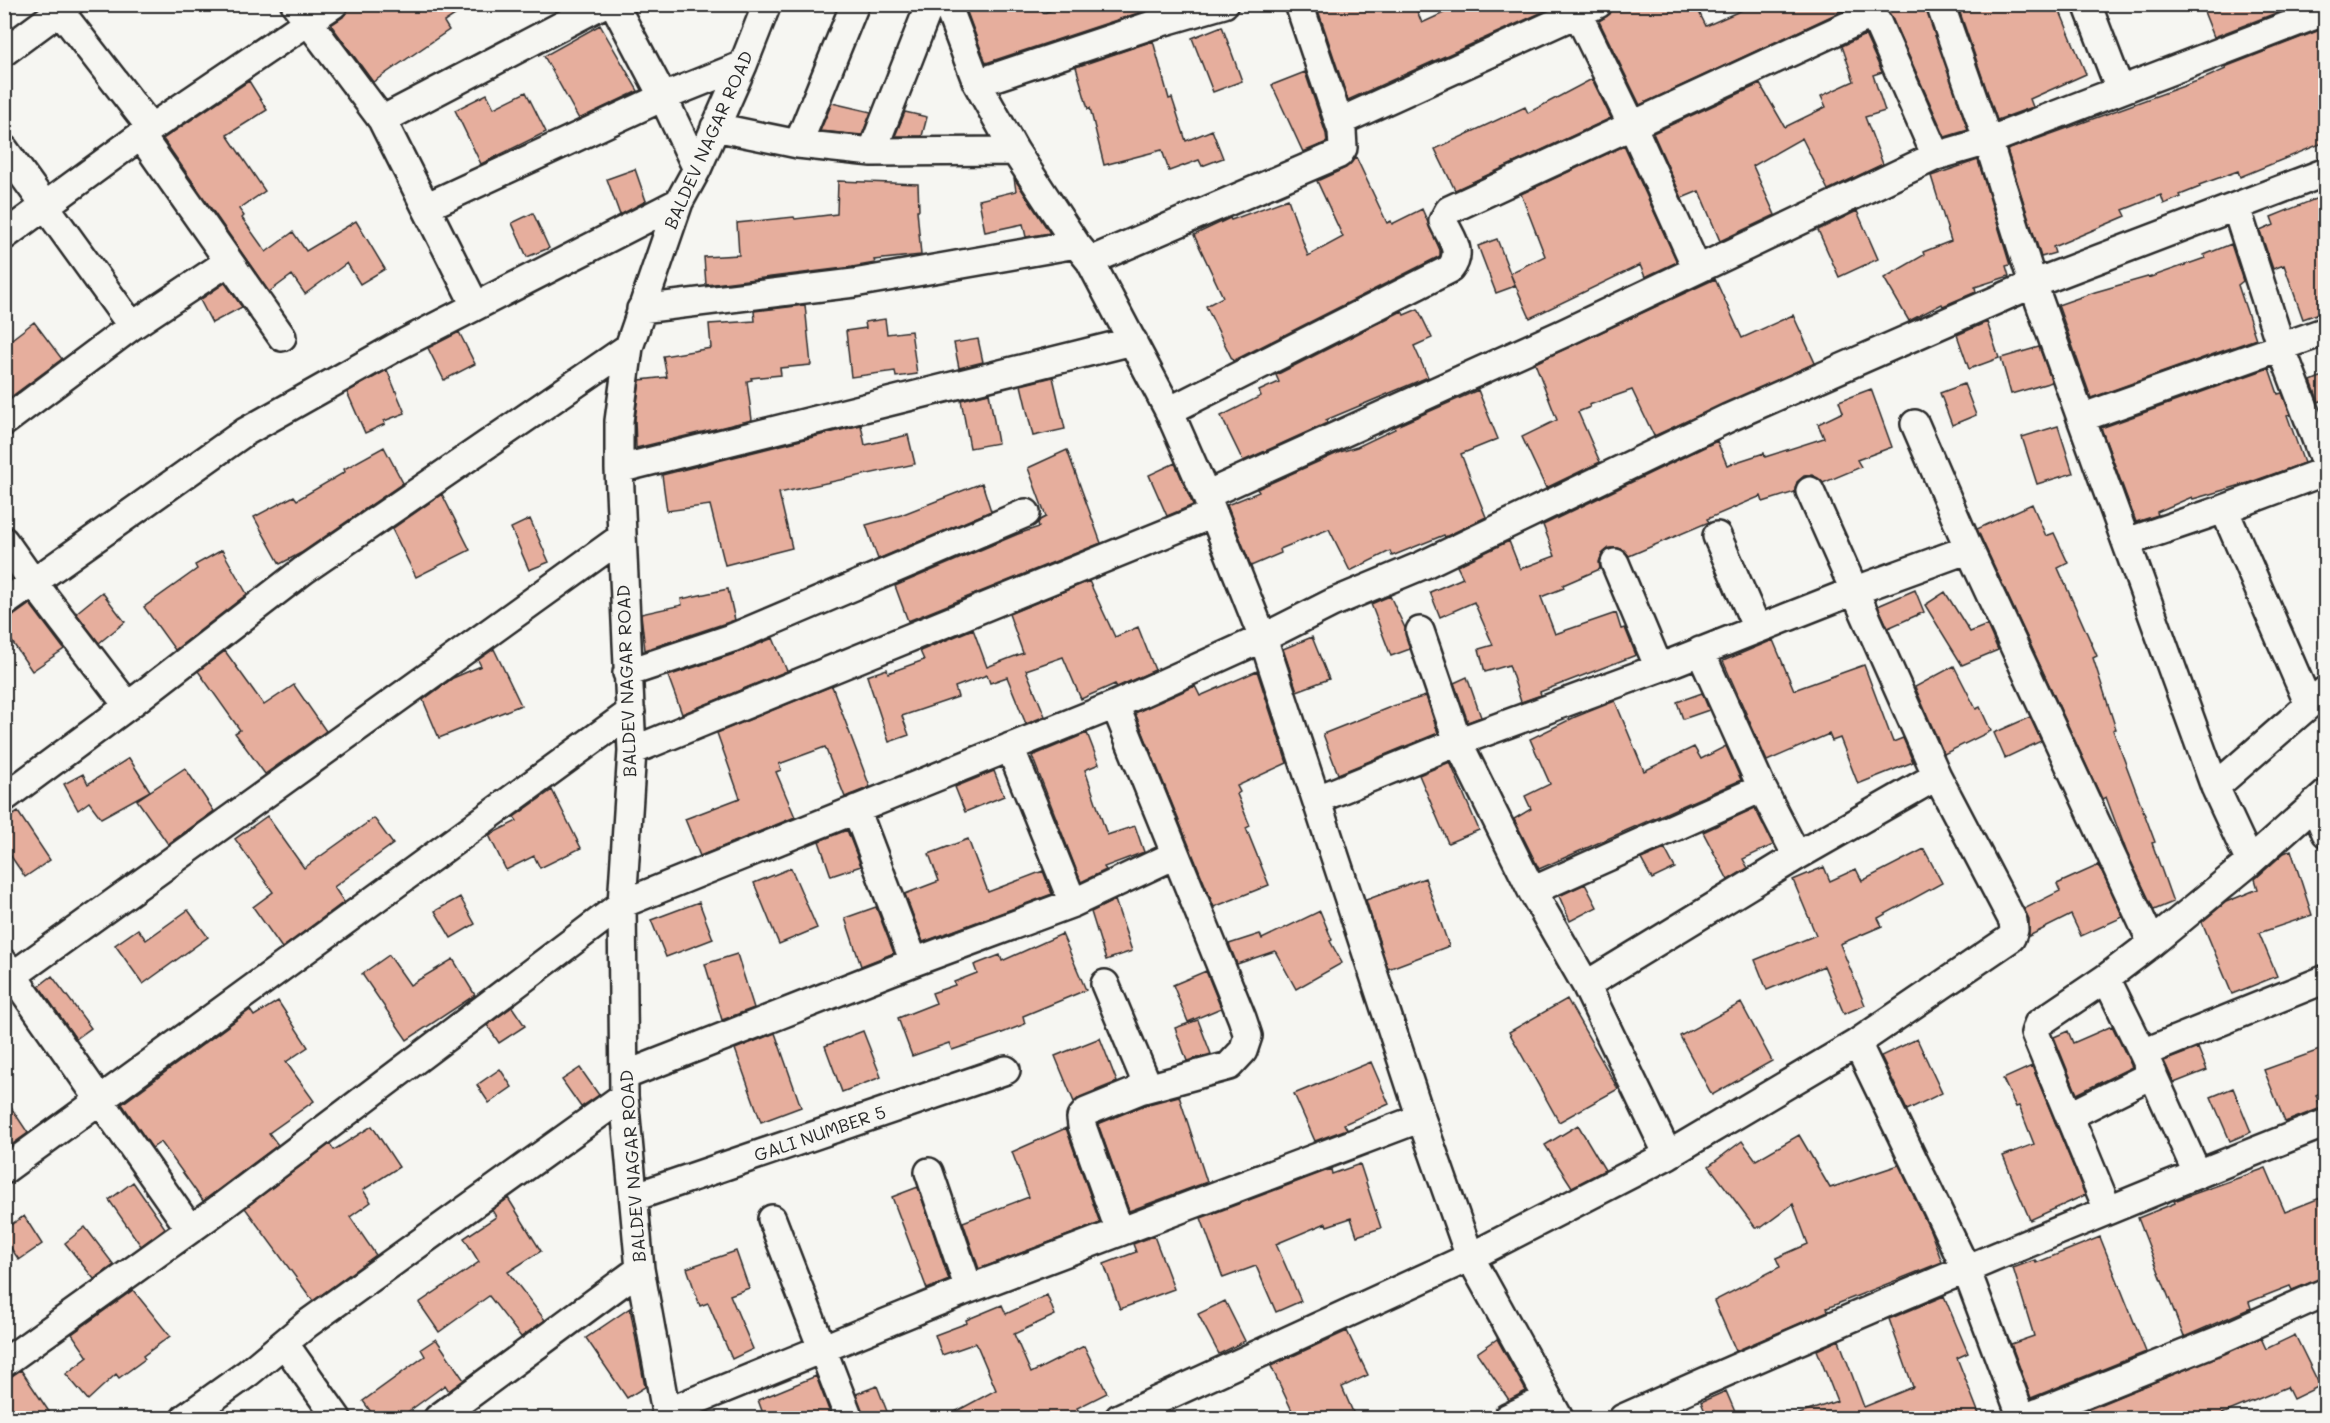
<svg xmlns="http://www.w3.org/2000/svg" width="2330" height="1423" viewBox="0 0 2330 1423" font-family="Mali,sans-serif">
<rect width="100%" height="100%" fill="#f6f6f2"/>
<filter id="ink" filterUnits="userSpaceOnUse"><feTurbulence type="fractalNoise" baseFrequency=".0167" numOctaves="2"/><feDisplacementMap in="SourceGraphic" scale="12" xChannelSelector="R" yChannelSelector="G"/><feConvolveMatrix kernelMatrix="1 2 1 2 8 2 1 2 1" color-interpolation-filters="sRGB"/></filter>
<g filter="url(#ink)">
<path fill="#e6ae9d" stroke="#2b2b2b" stroke-width="1.5" d="M351,4H472L444,22L449,30L373,82L331,25L343,17Z
M964,4H1040L1043,13L1070,4H1143L1144,11L986,63Z
M1316,4H1414L1422,23L1463,4L1558,5L1348,100Z
M1614,4H1695L1706,26L1742,10L1740,4H1857L1640,105L1599,21L1610,14Z
M1876,4H1925L1968,130L1945,137L1891,16L1884,8Z
M1957,4H2057L2086,74L2030,99L2033,107L1997,120Z
M2201,4H2299L2214,37Z
M600,25L638,91L579,119L544,56Z
M1222,26L1242,81L1213,92L1192,38Z
M2325,28V142L2240,177L2238,171L2199,185L2200,187L2180,195L2181,197L2164,204L2161,195L2123,210L2126,216L2053,247L2055,253L2041,257L2007,150L2203,79L2226,69L2225,67Z
M1865,35L1882,72L1873,75L1885,111L1865,117L1883,164L1828,190L1802,138L1753,166L1775,215L1720,241L1699,191L1682,198L1653,133L1760,84L1785,127L1826,107L1821,96L1854,81L1842,46Z
M1153,41L1169,99L1172,98L1186,141L1212,130L1223,158L1202,166L1199,160L1169,171L1162,150L1104,165L1090,108L1088,109L1076,67Z
M1305,72L1326,134L1327,142L1303,152L1272,85Z
M1592,79L1611,118L1455,190L1435,149L1525,107L1528,113Z
M249,81L267,110L227,135L265,191L239,209L244,216L242,218L266,252L293,232L306,251L356,221L385,269L360,284L347,263L305,294L292,275L269,292L163,139Z
M526,92L546,132L481,164L455,110L487,94L494,108Z
M832,103L871,112L862,135L820,131Z
M905,112L927,117L922,136H895Z
M1624,146L1677,262L1645,277L1640,265L1530,318L1510,273L1545,256L1521,194Z
M1356,157L1387,223L1391,221L1392,224L1422,209L1440,250V256L1233,361L1206,306L1223,297L1194,235L1230,218L1231,220L1288,199L1308,256L1343,237L1317,181L1346,168Z
M1978,160L2010,265L2006,266L2009,276L1975,287L1976,292L1943,306L1942,304L1909,321L1884,278L1924,255L1923,252L1951,241L1931,176Z
M635,169L646,201L620,215L607,179Z
M1014,178L1050,233L1026,237L1023,224L985,232L979,200L1016,191Z
M838,181L918,184L919,210H917L921,255L874,260L875,263L852,267L706,285L704,257L739,255L737,223L794,217L795,219L837,214Z
M2325,195V311L2303,319L2284,265L2273,269L2260,231L2274,225L2271,217Z
M1857,211L1878,259L1839,277L1818,230Z
M533,213L549,248L527,257L512,223Z
M1497,239L1515,286L1496,293L1478,246Z
M2231,244L2243,281L2238,285L2256,339L2091,398L2058,305L2095,292L2151,276V277L2205,258L2204,255Z
M1715,279L1742,338L1793,315L1815,363L1654,436L1632,390L1589,405L1590,407L1578,412L1600,462L1546,488L1522,437L1557,420L1535,363Z
M225,283L242,307L212,323L200,300Z
M805,305L811,365L780,368L781,375L751,378L752,380L747,381L752,420L636,448L635,419L640,380L667,377L663,356L711,348L709,324L755,321L754,311Z
M1418,309L1432,338L1414,346L1428,377L1326,420L1327,423L1243,461L1221,416L1261,396L1259,391L1279,382L1276,375L1402,311L1404,315Z
M885,319L887,334L911,331L917,374L896,377L895,371L851,377L846,331L866,328L865,322Z
M34,322L62,359L4,402V345Z
M1987,322L1999,358L1969,369L1957,335Z
M459,332L475,364L444,380L428,348Z
M978,339L983,362L959,368L954,343Z
M2039,347L2052,382L2011,394L2001,358Z
M2269,368L2278,394L2282,393L2290,414L2287,415L2304,463L2248,483L2193,499L2192,497L2157,512L2158,515L2136,522L2101,428Z
M387,370L405,413L384,421L385,424L365,433L347,392Z
M2325,375V399L2319,402L2311,381Z
M1053,377L1065,429L1033,436L1021,385Z
M1964,384L1976,415L1952,425L1940,393Z
M1871,389L1892,447L1857,460L1861,467L1823,483L1812,475L1804,476L1797,482L1795,492L1763,502L1761,496L1707,519L1709,522L1629,556L1624,550L1618,548H1609L1602,554L1599,562L1600,569L1563,585L1564,588L1541,597L1555,634L1616,613L1621,629L1625,628L1636,655L1540,692L1541,695L1521,702L1509,665L1485,672L1479,649L1493,645L1474,602L1440,617L1430,592L1463,578L1457,566L1509,541L1520,569L1555,556L1543,525L1717,441L1727,465L1764,453L1765,457L1824,438L1818,424L1843,412L1839,401Z
M1478,390L1498,439L1461,454L1486,517L1445,537L1444,535L1392,556L1390,551L1350,571L1329,529L1280,549L1281,553L1251,566L1227,505L1259,492L1257,489L1340,452L1357,447L1395,429L1394,427Z
M989,393L998,443L970,448L961,400Z
M861,425L865,445L908,435L915,464L779,493L792,548L725,565L710,505L667,511L662,475Z
M2058,426L2073,473L2037,484L2022,437Z
M384,447L403,483L301,553L280,564L254,517L294,496L297,500L345,472L344,469Z
M1067,450L1101,543L908,621L895,586L1018,534L1039,527L1038,523L1040,520L1046,517L1028,468Z
M1175,463L1193,505L1167,516L1149,475Z
M982,483L991,511L878,559L866,525L901,515Z
M442,494L470,550L416,577L392,529Z
M2032,504L2046,536L2054,533L2068,563L2058,568L2097,656L2093,658L2116,729L2113,730L2155,842L2152,843L2173,902L2154,910L2127,853L2106,797L2102,799L1977,529Z
M530,519L549,562L529,570L511,528Z
M222,550L247,594L175,650L144,607L197,569L195,565Z
M1089,581L1115,637L1138,627L1155,670L1117,687L1115,684L1081,699L1063,657L1026,670L1045,716L1026,724L1007,677L990,683L987,675L955,687L958,697L902,716L909,735L889,742L867,676L887,669L888,673L924,660L920,651L973,629L987,667L1023,653L1009,614Z
M728,589L735,620L645,650L641,614L682,605L681,599Z
M1915,590L1924,612L1888,628L1878,606Z
M102,592L125,622L99,643L76,613Z
M1945,592L1970,632L1987,625L1998,650L1962,665L1925,605Z
M1390,596L1405,628L1410,649L1391,656L1371,604Z
M30,604L64,649L32,671L4,630V619L13,616Z
M1312,637L1329,679L1297,691L1283,649Z
M773,638L787,671L682,714L668,676L737,653Z
M1773,640L1794,690L1864,665L1893,742L1903,738L1913,762L1858,784L1840,738L1832,741L1829,734L1767,761L1723,661Z
M494,649L521,705L439,738L423,700L453,678L481,666L478,660Z
M225,651L264,705L294,685L326,731L265,774L235,733L240,730L198,671Z
M1954,666L1976,709L1980,707L1991,731L1944,754L1915,687Z
M1257,671L1287,763L1237,786L1240,792L1237,794L1250,826L1246,828L1269,885L1214,907L1135,713L1195,686L1200,696Z
M1467,677L1481,717L1468,722L1454,683Z
M832,686L870,787L845,797L825,747L779,764L781,770L776,772L795,817L700,856L685,819L740,798L717,733Z
M1702,693L1709,710L1683,719L1677,702Z
M1426,696L1438,733L1338,774L1323,734L1393,706Z
M1615,701L1644,771L1694,747L1701,759L1726,746L1741,780L1539,869L1514,819L1531,809L1525,796L1550,784L1530,739L1575,717Z
M2030,717L2041,741L2005,758L1994,733Z
M1087,733L1099,764L1085,770L1107,835L1135,826L1144,852L1104,867L1106,870L1081,882L1032,756Z
M129,758L150,791L101,818L89,802L78,810L64,784L83,774L88,784Z
M1450,762L1479,830L1448,843L1419,775Z
M185,768L214,811L168,844L137,800Z
M994,771L1004,796L965,812L955,787Z
M552,790L581,848L540,868L534,856L506,870L489,835L517,821L514,817Z
M1755,808L1773,845L1743,859L1748,868L1728,880L1703,832Z
M18,812L50,860L25,877L4,846V821Z
M267,816L304,868L374,818L393,844L334,887L344,902L282,948L253,907L273,892L235,839Z
M847,830L861,866L831,876L819,841Z
M968,839L988,892L1043,871L1052,894L923,942L905,894L939,881L929,854Z
M1665,849L1675,868L1652,879L1641,859Z
M1924,849L1942,883L1878,918L1882,926L1840,944L1865,1005L1844,1014L1824,966L1767,990L1755,960L1816,935L1793,880L1824,867L1830,881L1856,869L1862,881Z
M2291,850L2312,915L2259,933L2277,976L2232,994L2202,922L2226,902L2258,889L2255,879L2284,853Z
M2099,865L2123,917L2081,936L2071,915L2029,936V919L2024,909L2060,891L2057,884Z
M791,868L817,928L779,944L754,883Z
M1425,878L1449,946L1388,969L1366,900Z
M1585,884L1597,907L1570,921L1559,896Z
M460,897L475,924L451,938L435,911Z
M1115,900L1132,951L1106,960L1091,912Z
M699,902L713,939L666,957L651,920Z
M876,907L894,953L861,966L845,918Z
M188,910L208,937L143,984L115,945L138,929L146,940Z
M1320,911L1332,940L1330,941L1342,963L1296,989L1275,951L1237,964L1229,944L1260,934L1262,939Z
M1062,934L1086,990L1023,1016L1025,1024L997,1035L952,1050L949,1043L912,1056L898,1018L936,1003L932,993L955,985L954,982L977,973L974,965L1000,955L1002,961Z
M737,954L754,1008L722,1020L705,964Z
M389,955L410,985L453,959L475,995L407,1040L362,974Z
M1206,971L1221,1008L1188,1022L1173,985Z
M52,976L91,1028L76,1039L39,986Z
M1567,999L1618,1089L1559,1122L1509,1032Z
M278,1001L308,1047L286,1062L314,1101L269,1133L278,1145L203,1201L161,1142L152,1148L122,1104L250,1010L254,1016Z
M1741,1003L1772,1061L1712,1095L1680,1036Z
M512,1007L525,1026L499,1043L487,1025Z
M1198,1020L1211,1054L1187,1061L1175,1028Z
M2112,1026L2132,1067L2077,1094L2054,1037L2068,1031L2073,1043Z
M863,1031L881,1077L842,1092L825,1046Z
M775,1033L801,1107L761,1122L735,1049Z
M1100,1038L1117,1082L1080,1097L1074,1102L1055,1056Z
M1917,1039L1942,1093L1907,1110L1881,1056Z
M2198,1048L2207,1070L2174,1083L2164,1061Z
M2325,1048V1091L2316,1095L2321,1108L2285,1122L2264,1070Z
M1371,1062L1389,1104L1344,1124L1347,1129L1315,1141L1294,1094Z
M2032,1066L2085,1195L2030,1220L2003,1156L2034,1144L2019,1106L2016,1107L2003,1079Z
M580,1068L599,1095L581,1107L562,1080Z
M500,1069L512,1087L489,1103L477,1085Z
M2233,1088L2251,1132L2230,1141L2211,1097Z
M1179,1096L1207,1182L1129,1211L1098,1124L1145,1105Z
M4,1097L28,1133L4,1150Z
M1578,1125L1605,1170L1572,1187L1545,1145Z
M372,1126L399,1167L363,1190L371,1202L350,1217L376,1255L313,1301L245,1208L330,1144L334,1150Z
M1066,1128L1100,1223L979,1269L963,1222L1029,1197L1012,1152Z
M1799,1135L1830,1188L1899,1165L1930,1230L1942,1262L1827,1308L1828,1311L1736,1351L1714,1301L1780,1267L1776,1258L1808,1244L1793,1204L1762,1227H1755L1709,1166L1742,1141L1756,1160Z
M1360,1164L1381,1228L1357,1236L1351,1218L1327,1226L1326,1223L1276,1244L1301,1301L1276,1312L1256,1266L1223,1278L1201,1218L1331,1169L1332,1174Z
M2266,1168L2285,1212L2320,1198L2325,1213V1277L2292,1290L2290,1286L2249,1302L2251,1308L2184,1337L2138,1218L2175,1203L2174,1201Z
M133,1182L165,1228L141,1246L109,1200Z
M918,1187L949,1280L927,1289L892,1197Z
M508,1198L541,1251L508,1272L545,1320L521,1337L489,1296L439,1332L419,1303L479,1262L464,1238L496,1217L492,1210Z
M24,1216L42,1244L19,1260L4,1238V1229Z
M85,1227L114,1265L94,1279L65,1243Z
M1154,1236L1174,1289L1120,1309L1104,1264L1136,1252L1133,1244Z
M2100,1237L2146,1352L2031,1398L2011,1344L2034,1336L2013,1268L2035,1260L2036,1263Z
M736,1251L749,1288L730,1295L753,1349L732,1359L708,1303L700,1306L687,1268Z
M133,1290L170,1336L143,1356L145,1359L119,1378L116,1374L88,1400L66,1374L88,1357L72,1334Z
M1047,1295L1055,1315L1014,1334L1031,1373L1084,1346L1107,1393L1077,1408L1083,1419H942L996,1390L976,1343L942,1355L935,1335L967,1323L966,1320L1002,1305L1006,1314Z
M1944,1296L1968,1353L1957,1358L1981,1419H1797L1796,1415L1837,1401L1817,1350L1839,1340L1864,1407L1913,1387L1889,1319Z
M1225,1301L1245,1341L1219,1354L1198,1314Z
M630,1308L645,1387L627,1398L586,1338Z
M1347,1331L1368,1375L1342,1387L1356,1419H1296L1271,1366Z
M2295,1335L2320,1386L2293,1399L2287,1387L2210,1419H2065L2261,1338L2266,1349Z
M436,1339L464,1380L449,1391L445,1385L398,1419H376L363,1401L425,1356L421,1349Z
M1497,1339L1526,1391L1509,1400L1477,1353Z
M21,1370L54,1419H4V1379Z
M816,1376L830,1413L817,1419H765L758,1400Z
M877,1386L890,1419H864L856,1394Z
M1726,1391L1738,1419H1708L1701,1402Z"/>
<g fill="none" stroke-linecap="round" stroke-linejoin="round">
<defs>
<path id="street" d="M295,4L382,120L475,305
M614,4L663,97L697,169
M947,4L977,83L1015,151L1076,244L1090,261L1169,411L1206,495L1263,638L1421,1118L1470,1257L1559,1418
M1573,4L1632,125L1697,269
M1940,4L1988,141L2033,284L2081,418L2215,787L2250,862
M2087,4L2120,90
M60,11L151,128
M4,52L69,4
M977,83L1155,24L1224,4
M382,120L603,4
M1339,122L1598,4
M715,127L798,144L872,152L1015,151
M141,136L282,337
M798,144L855,4
M4,149L132,326
M872,152L930,4
M426,207L663,97L743,65
M2236,207L2281,347L2326,465
M4,236L151,128L334,4
M1090,261L1339,154L1343,148L1342,131L1299,4
M641,309L854,283L1076,244
M1169,411L1450,269C1464,251 1451,239 1443,221L1449,210L1860,20L1867,18L1877,22L1936,156
M2081,418L2326,331
M4,422L132,326L228,262
M1915,424L1969,549L2152,943
M619,469L1133,341
M1206,495L1564,333L1936,156L1988,141L2326,11
M2224,509L2309,705
M1717,536L1757,628
M4,541L33,582L128,706
M2127,542L2224,509L2326,471
M1615,563L1659,668
M4,603L245,432L396,347L679,202
M1420,631L1458,742L1532,891L1586,985L1668,1155
M1700,651L1762,788L1797,856
M627,673L732,638L1026,513
M1115,705L1242,1018L1248,1036L1243,1051L1229,1066L1140,1090
M1010,747L1073,903L1175,855
M632,751L1213,514
M2215,787L2326,690
M4,798L128,706L304,570L629,347
M1318,799L1458,742L1659,668L1854,591L1969,549
M2314,804L2326,833
M856,809L914,962
M1532,891L1762,788
M4,963L190,1229
M2106,978L2143,1053L2197,1173
M4,982L622,537
M1105,984L1144,1077L1140,1090L1086,1112L1081,1118L1082,1126L1120,1232
M1586,985L1797,856L1937,776
M1857,1043L1966,1269L2022,1418
M2143,1053L2326,979
M626,1075L914,962L1073,903
M2069,1116L2153,1074
M4,1170L631,712
M929,1172L969,1289
M634,1197L1006,1070
M2108,1210L2035,1033L2038,1024L2106,978L2152,943L2250,862L2326,794
M772,1219L849,1418
M284,1343L337,1418
M4,1363L216,1211L622,904L1115,705L1263,638L1332,603L1423,565L1728,418L2033,284L2326,172
M667,1412L969,1289L1421,1118
M185,1418L248,1373L307,1324L624,1096
M438,1418L640,1269
M667,1418L640,1269L624,1096L622,904L632,751L619,469V421L629,347L679,202L697,169L743,65L767,4
M1119,1418L1470,1257L1668,1155L1857,1043L2011,938L2014,930L2013,921L1937,776L1810,491
M1507,1418L1547,1399
M1623,1418C1855,1314 2089,1216 2326,1123
M2024,1418L2219,1340L2326,1292"/>
</defs>
<use href="#street" stroke="#2b2b2b" stroke-width="32"/>
<use href="#street" stroke="#f6f6f2" stroke-width="27"/>
</g>
</g>
<g text-anchor="middle" stroke-width="4.5" stroke-linejoin="round" paint-order="stroke">
<g font-size="18" fill="#2b2b2b" stroke="#f6f6f2">
<text transform="translate(709 140) rotate(-66)" y="6">BALDEV NAGAR ROAD</text>
<text transform="translate(627 681) rotate(-92)" y="6">BALDEV NAGAR ROAD</text>
<text transform="translate(820 1134) rotate(-19)" y="6">GALI NUMBER 5</text>
<text transform="translate(633 1166) rotate(-94)" y="6">BALDEV NAGAR ROAD</text>
</g>
</g>
<rect width="2330" height="1423" fill="none" stroke="#f6f6f2" stroke-width="24"/>
<rect x="12" y="12" width="2306" height="1399" fill="none" stroke="#2b2b2b" stroke-width="2" filter="url(#ink)"/>
</svg>
